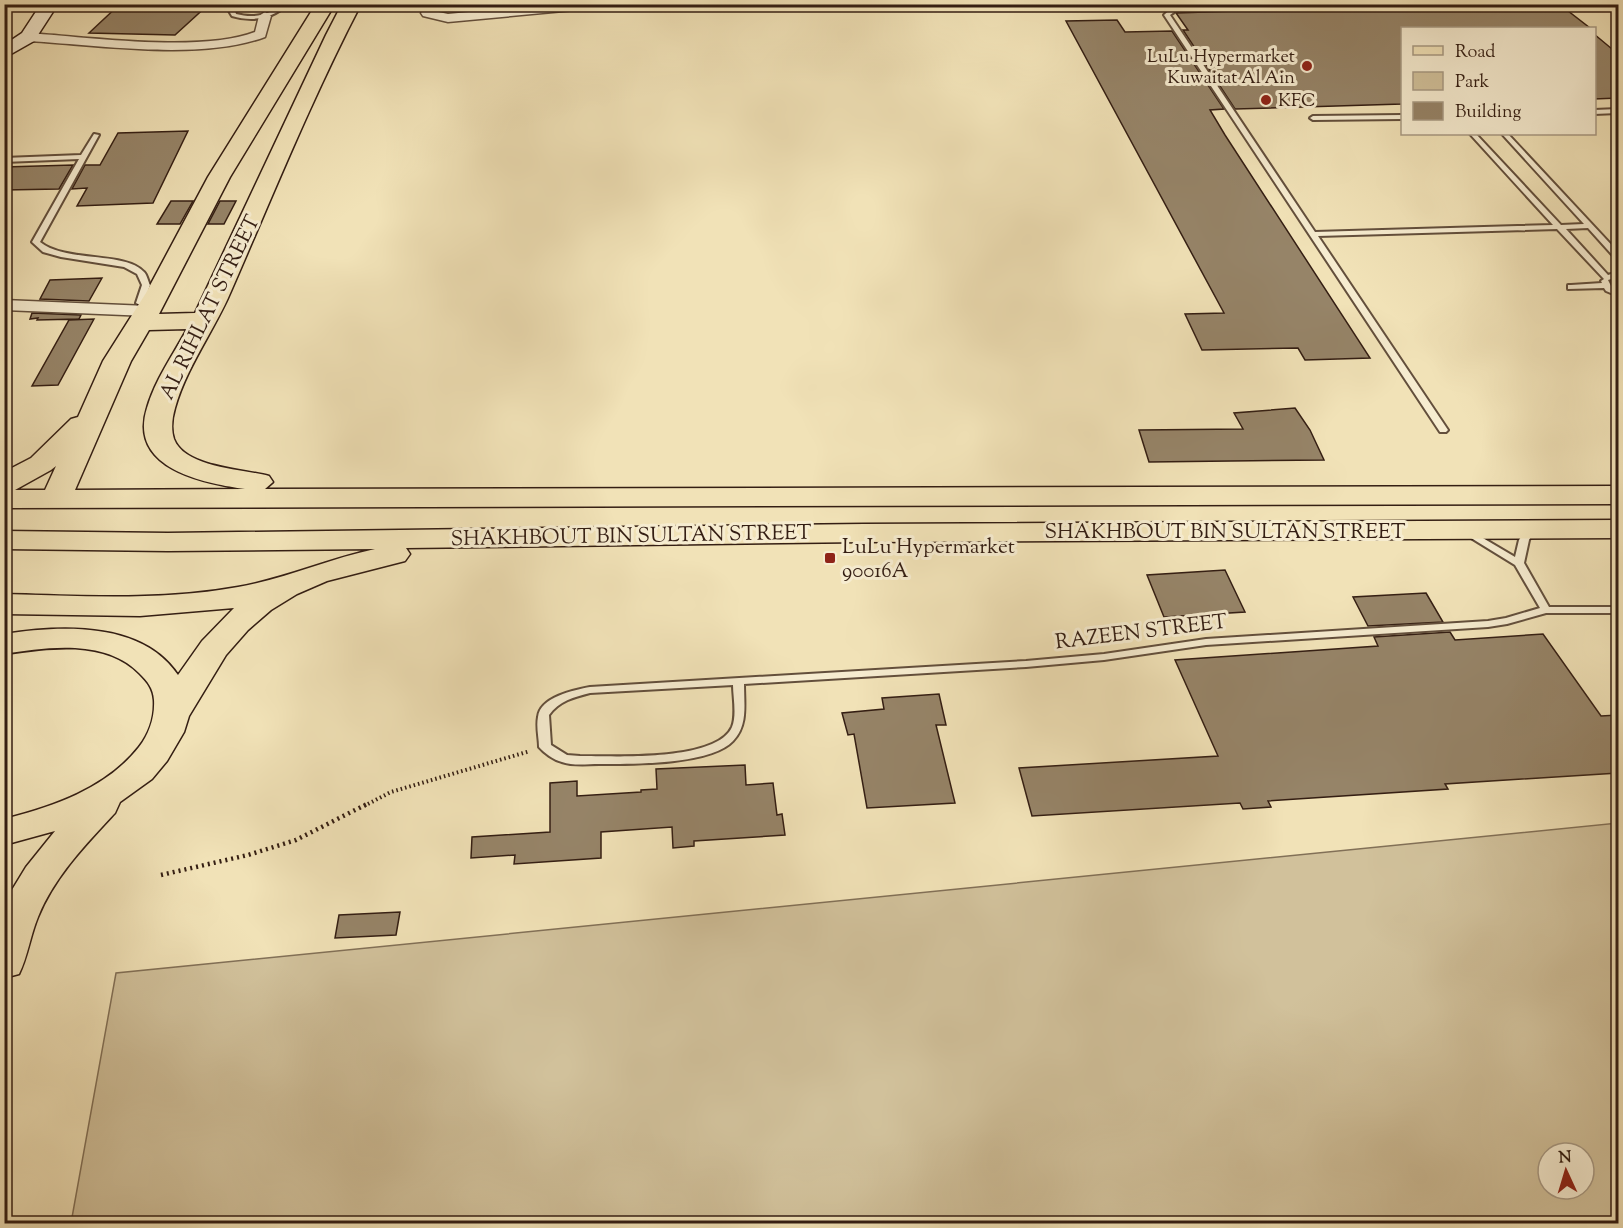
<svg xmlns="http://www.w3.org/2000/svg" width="1623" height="1228" viewBox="0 0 1623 1228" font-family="'Sorts Mill Goudy',serif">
<rect width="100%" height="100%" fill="#f1e2b7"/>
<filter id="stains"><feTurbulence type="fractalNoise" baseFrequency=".00333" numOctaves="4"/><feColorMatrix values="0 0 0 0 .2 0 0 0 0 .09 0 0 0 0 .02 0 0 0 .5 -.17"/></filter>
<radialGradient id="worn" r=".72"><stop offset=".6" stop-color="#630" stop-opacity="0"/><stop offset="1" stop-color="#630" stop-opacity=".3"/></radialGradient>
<path fill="#d1c19b" stroke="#827057" stroke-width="1.5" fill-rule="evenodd" d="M1618,823V1223H71L116,973ZM1548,1153H1584V1189H1548Z"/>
<path fill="#968468" stroke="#341e13" stroke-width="1.5" d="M120,4H209L175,35L89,33Z
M1445,4H1559L1590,28H1402V104L1235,109L1183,30H1188L1176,13Z
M1117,20L1125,32L1172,31L1224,109L1210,110L1225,135L1370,358L1305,360L1298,348L1202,350L1185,314L1224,313L1066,21Z
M1594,34L1618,54V98L1594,99Z
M188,131L153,203L77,206L87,188L72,189L85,165H100L118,133Z
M73,165L59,189L4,190V167Z
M171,201H193L180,224H157Z
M220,201H236L224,224H208Z
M102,278L89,301L40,299L50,280Z
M32,313L81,315L79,319L37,320L38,318L30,319Z
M94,319L58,385L32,386L69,320Z
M1295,408L1310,430L1324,460L1149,462L1139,430L1243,429L1234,413Z
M1225,570L1245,612L1164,617L1147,575Z
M1426,593L1443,622L1368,626L1353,597Z
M1450,632L1455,640L1543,634L1601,716L1618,715V773L1445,784L1448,789L1268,801L1271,807L1243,809L1240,803L1032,816L1019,768L1218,756L1175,660L1378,646L1374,637Z
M939,694L946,725H936L955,803L867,808L854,734L848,735L842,713L884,709L882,698Z
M745,765L746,785L773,783L777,815L782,814L785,835L694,841V846L673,848L672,827L601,832V858L514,864L515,855L471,858L472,837L550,832V783L577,781V796L641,792V790L657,789L656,769Z
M400,912L396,935L335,938L339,915Z"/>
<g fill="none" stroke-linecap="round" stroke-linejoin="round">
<defs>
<path id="lane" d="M234,4H241L235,11L236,14C248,17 259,17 270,12C277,8 280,4 288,4C272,19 252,22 232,16L229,11Z
M1203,4H1268L1183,9L1177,10L1170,15L1315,232L1553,225L1470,134H1476L1561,225L1584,224L1502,134H1508L1618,252V258H1615L1588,228L1566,229L1608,275L1618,272V277L1608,280L1612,288L1618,291V296L1606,291L1604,288L1568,289V285H1571L1602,283L1601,281L1604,279L1557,229L1318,236L1448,430L1446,432H1440L1164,15L1173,7Z
M1618,109V113L1594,114V110Z
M1402,115V119L1313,120L1310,118L1313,116Z
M94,134L99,135L40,242C66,263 125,251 144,272C147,275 148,281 150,285L143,305H140L136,303L142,285L137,274L124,267L61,257L43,252L32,242L79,159L4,162V158L81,155Z
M1530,527L1535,530L1529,540L1524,563L1549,607H1618V613H1546L1507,624L1488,627L1206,645L1104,660L1026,667L744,684C744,705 748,725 733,741C711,765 631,764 599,764C587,764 573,766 562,762C554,760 544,753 539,747C539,738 536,727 538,717C540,697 574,690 590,687L1026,661L1104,654L1206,639L1488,621L1506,618L1540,608L1515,565L1463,533L1465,531H1471L1515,557L1519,540L1527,528ZM733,685C733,697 737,715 732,727C716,762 613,756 580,756L567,755L551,745L549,715C559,701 574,697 590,693Z"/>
<path id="street" d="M427,4H439L434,11L448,14L553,4H602L596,8L448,22L423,16L421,13Z
M265,12L271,16L265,37C200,61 98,45 28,41L22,37L28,33C89,37 200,53 255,32L259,16Z
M4,300L148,306L156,311L148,316L4,310Z"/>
<path id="secondary" d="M41,4H58L34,41L4,58V45L22,33Z"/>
<path id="primary" d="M316,4H335L230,177L159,314L195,313L326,35L342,4H361C311,100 271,200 228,298C211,335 186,369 175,408C172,418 171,430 174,439C185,468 244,469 269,476L273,482L265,489L1618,486V504L4,508V472L31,458L71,419L78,417L103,361L146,293L208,177ZM187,329C173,355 155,380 147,408C128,468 202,483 245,489L75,490L131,361L149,330ZM56,466L45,490H15L51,470Z
M1618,520V538L864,542L406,548L410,554L405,561L327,581L297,594L271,610L248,630L226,655L189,716L184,732L167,761L152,779L120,802L115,813C86,844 54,877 38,917C30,936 28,956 19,974L4,978V903L26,867L55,831L4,845V819C53,807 107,788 139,747C149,734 155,717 154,700C153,688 148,682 139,673C105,639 48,647 4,654V634C61,625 142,621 178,675L202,641L234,608L140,616L4,614V594C82,596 161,601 238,587C285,579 328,559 375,549L168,551L4,549V531L168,533L864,524Z"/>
</defs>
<use href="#lane" stroke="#634f3c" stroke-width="4"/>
<use href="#street" stroke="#634f3c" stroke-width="3"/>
<use href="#secondary" stroke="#341e13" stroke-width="3"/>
<use href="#primary" stroke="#341e13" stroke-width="3"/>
<path stroke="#341e13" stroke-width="4" stroke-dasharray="1.5 3" stroke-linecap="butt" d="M364,806L391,792L530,751"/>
<path stroke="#341e13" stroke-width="4.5" stroke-dasharray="2 4" stroke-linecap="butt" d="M161,875L248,855L296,840L367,804"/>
<use href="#lane" fill="#f6ecd0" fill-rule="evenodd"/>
<use href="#street" fill="#f6ecd0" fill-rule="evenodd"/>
<use href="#secondary" fill="#f6ecd0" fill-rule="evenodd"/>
<use href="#primary" fill="#f1e2b7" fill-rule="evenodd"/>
</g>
<g fill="#8f2418" stroke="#f6ecd0" stroke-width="2">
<circle cx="1307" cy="66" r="6"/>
<circle cx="1266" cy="100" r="6"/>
<rect x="824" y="552" width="12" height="12" rx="3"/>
</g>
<g text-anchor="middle" stroke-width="6" stroke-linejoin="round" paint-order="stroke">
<g font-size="18" fill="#341e13" stroke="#f6ecd0" text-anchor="end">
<text x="1295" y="62">LuLu Hypermarket<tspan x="1295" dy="21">Kuwaitat Al Ain</tspan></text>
<text x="1278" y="106" text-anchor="start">KFC</text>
</g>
<g font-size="21" fill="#341e13" stroke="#f6ecd0">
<text transform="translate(209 307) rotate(-64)" y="7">AL RIHLAT STREET</text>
<text x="1225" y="538">SHAKHBOUT BIN SULTAN STREET</text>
<text transform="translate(631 535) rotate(-1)" y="7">SHAKHBOUT BIN SULTAN STREET</text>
<text transform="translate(1141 631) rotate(-7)" y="7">RAZEEN STREET</text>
</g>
<g font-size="21" fill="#341e13" stroke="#f6ecd0" text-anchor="start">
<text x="842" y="553">LuLu Hypermarket<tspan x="842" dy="24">90016A</tspan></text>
</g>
</g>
<rect width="1623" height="1228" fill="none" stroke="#f1e2b7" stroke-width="24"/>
<rect x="6" y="6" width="1611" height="1216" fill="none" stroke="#341e13" stroke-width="3"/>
<rect x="12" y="12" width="1599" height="1204" fill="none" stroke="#341e13" stroke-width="1.5"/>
<rect x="1401" y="27" width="195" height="108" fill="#f6ecd0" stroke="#a89a84" stroke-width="1.5"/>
<rect x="1413" y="46" width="30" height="9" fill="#f1e2b7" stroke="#a89a84" stroke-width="1.5"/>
<text x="1455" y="57" font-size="18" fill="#341e13">Road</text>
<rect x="1413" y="72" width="30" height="18" fill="#d1c19b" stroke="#a89a84" stroke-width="1.5"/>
<text x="1455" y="87" font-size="18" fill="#341e13">Park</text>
<rect x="1413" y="102" width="30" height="18" fill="#968468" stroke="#a89a84" stroke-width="1.5"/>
<text x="1455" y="117" font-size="18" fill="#341e13">Building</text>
<g transform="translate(1566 1171) rotate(356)"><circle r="28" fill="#f6ecd0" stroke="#a89a84" stroke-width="1.5"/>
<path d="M0-4.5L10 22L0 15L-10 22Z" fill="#8f2418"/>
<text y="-9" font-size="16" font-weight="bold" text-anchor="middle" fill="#341e13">N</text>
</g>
<rect width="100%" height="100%" filter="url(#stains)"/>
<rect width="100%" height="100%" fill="url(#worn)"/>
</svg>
